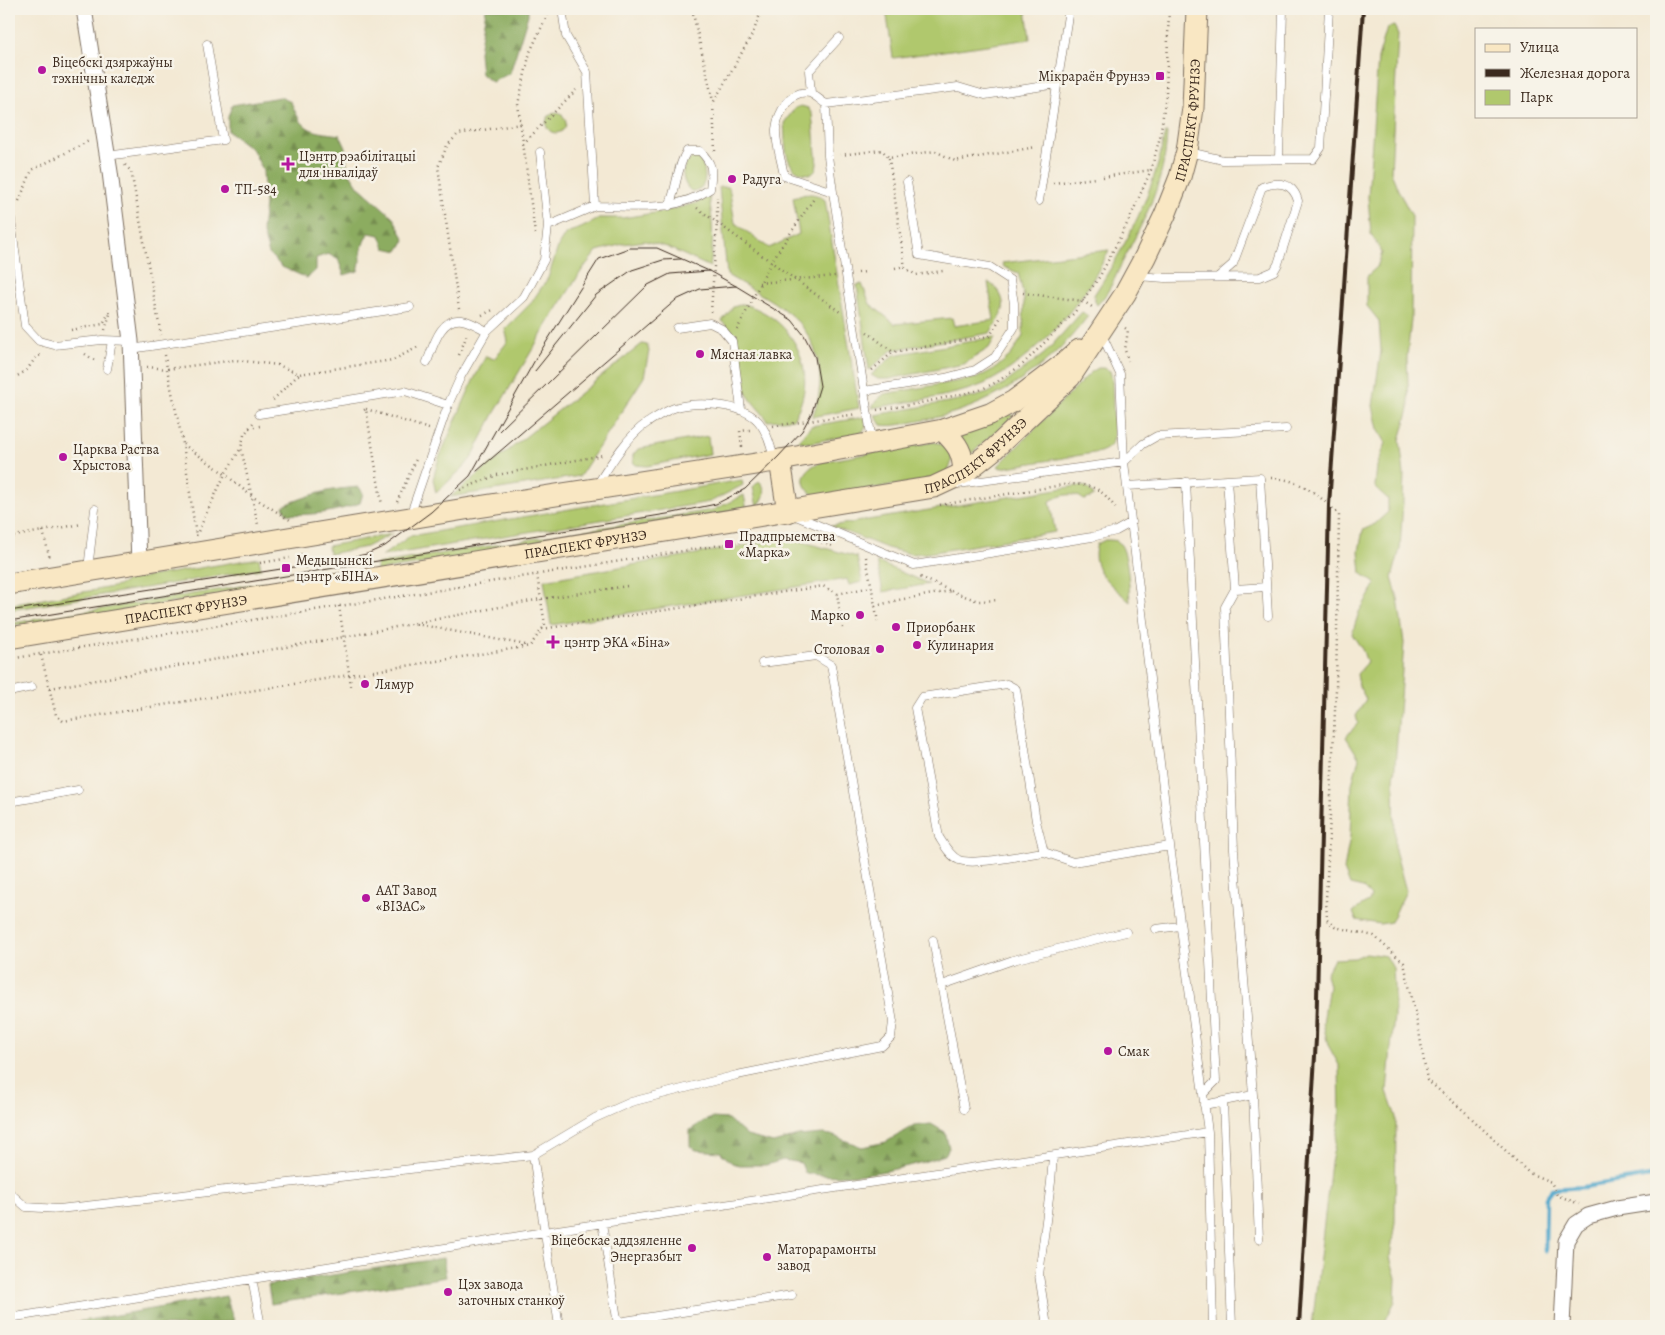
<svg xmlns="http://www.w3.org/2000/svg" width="1665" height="1335" viewBox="0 0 1665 1335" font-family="Alegreya,serif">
<defs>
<pattern id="forest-firs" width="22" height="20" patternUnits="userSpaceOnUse" patternTransform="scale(1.25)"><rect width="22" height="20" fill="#8cac60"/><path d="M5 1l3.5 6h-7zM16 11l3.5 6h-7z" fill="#748c4f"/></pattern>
</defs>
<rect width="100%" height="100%" fill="#f7f3e8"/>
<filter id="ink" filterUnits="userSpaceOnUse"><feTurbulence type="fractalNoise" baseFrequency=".02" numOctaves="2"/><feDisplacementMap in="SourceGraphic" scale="10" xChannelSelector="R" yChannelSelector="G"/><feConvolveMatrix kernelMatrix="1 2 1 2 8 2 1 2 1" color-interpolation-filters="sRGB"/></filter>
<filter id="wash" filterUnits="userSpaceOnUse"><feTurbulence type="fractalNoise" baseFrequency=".0096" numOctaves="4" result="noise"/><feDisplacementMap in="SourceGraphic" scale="20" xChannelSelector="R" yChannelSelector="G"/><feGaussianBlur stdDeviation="1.12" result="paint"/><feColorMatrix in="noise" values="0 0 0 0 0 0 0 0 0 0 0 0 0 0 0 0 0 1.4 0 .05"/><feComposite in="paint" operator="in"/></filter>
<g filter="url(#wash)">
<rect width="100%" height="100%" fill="#f3e9d4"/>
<path fill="#b0c86d" stroke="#767946" d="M886,9H1026L1030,39L893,58Z
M1394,26L1398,34L1391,172L1398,190L1412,216L1411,320L1407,357L1409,409L1400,440L1404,474L1403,501L1400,549L1392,578L1398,598L1404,643L1394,780L1395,850L1406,891L1391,922L1380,924L1356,920L1353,912L1361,906L1369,902L1371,896L1363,888L1350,885L1344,870L1350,836L1352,784L1359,758L1346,737L1358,723L1356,716L1366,699L1359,686L1357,674L1367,663L1363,651L1352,634L1359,612L1376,584L1361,573L1359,551L1363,530L1375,524L1388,512V499L1375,487L1377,466L1386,443L1378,429L1373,406L1381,351L1379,321L1367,306V276L1377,267L1382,253L1371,234L1368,197L1378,58L1387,28Z
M801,106L808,108L812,114L817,164L816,170L812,174C782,175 786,144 784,123L795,108Z
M546 123a10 10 0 1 1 20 0a10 10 0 1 1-20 0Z
M1165,133H1167C1165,182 1146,216 1124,259C1116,274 1110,293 1097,305L1095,301L1094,295C1120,255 1143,213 1157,167C1161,156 1162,144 1165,133Z
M693,158H699C707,170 709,191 691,191C681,182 679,164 693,158Z
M719,187H729L735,223L769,248L799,234L793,197C806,194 814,191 825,200L859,408L812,417C826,387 821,346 798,322C779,302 750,289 727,275Z
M709,197C713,221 714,243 710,267L667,247L645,241L623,244L597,251L582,270L547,325L494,414L472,457L465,466L436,493L433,479L439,458L473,381L486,356L494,359L508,341L505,329L531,303L548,278L559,244L566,233L581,228L601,218H622L661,212L697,203Z
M1109,250C1085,301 1035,360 984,384C954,397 905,402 872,408L876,401L884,394L977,378L996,368L1011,355L1023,336L1024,297L1018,273L1004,267L1002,263Z
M988,282C998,288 1005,298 1003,310C1001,317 994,326 990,333L892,350L869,370L857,285L862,284L870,304L895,324L952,318L954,326L994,320Z
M743,304C794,317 822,374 793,419L768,421C761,410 749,401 745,389C743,384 744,378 743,373C740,347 742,340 722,321L733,307Z
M1082,312L1088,316C1047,371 987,410 919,421C907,423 894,427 881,425L875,415L970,398L988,393L1004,384L1044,354Z
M995,337L989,348L964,364L889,379H878L871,375L894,355Z
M642,344L647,345L649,351L644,377L580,476L450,497Z
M1098,368H1104L1110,371L1112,378L1114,437C1112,446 1108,449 1100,452L1001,468L998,466L1090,373Z
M1010,414L1013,416L969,456L959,435Z
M865,417L866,426L862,433L809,443L798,441L811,426Z
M708,436L710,454L647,466L636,465L633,462V455L638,449Z
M934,442C955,447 957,465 941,478L817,497C814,495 809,492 807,489C798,476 810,466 821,462Z
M742,480L743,485L710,502L382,556L410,536Z
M759,481C768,490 765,498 757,507L753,487Z
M1076,486L1087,487L1093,494V497L1084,500C1074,491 1061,495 1050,501L1055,532L928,553L911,554L887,548L831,526Z
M744,495L747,510L377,571L376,564L713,510Z
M392,534L366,547L329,554L328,546Z
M789,538L857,557L862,582L849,585L847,579L551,625L544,580Z
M1105,540C1108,540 1114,540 1117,541C1129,548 1129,590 1130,602C1113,586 1088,570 1097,544Z
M259,558L261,569L10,610L9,605L118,586L128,580Z
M877,562L929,584L883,592Z
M298,577L299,582L55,622L13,625V623Z
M1366,953L1386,956L1393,968L1394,986V1016L1387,1091L1396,1117L1395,1222L1390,1257L1396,1278L1395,1301L1383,1326H1312L1331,1163L1340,1118L1339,1065L1328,1045L1323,1023L1329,986L1326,974L1334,959L1355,958Z"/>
<path fill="url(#forest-firs)" stroke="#646b3f" d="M486,9H528V15L510,73L492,82L481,74L479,52Z
M280,97L291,102C303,132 310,131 340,135L346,148L347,169L359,187L393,217L405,240L398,251L385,248L380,235L369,233C360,244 362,257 358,271L344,275L338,259L328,254L316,258V270L307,278L282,267L269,254L262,230L265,204L263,171L253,150L228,131V117L232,105Z
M359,487L363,493L360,503C336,512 312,516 287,514L283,506C311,494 329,489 359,487Z
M712,1118L728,1119L747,1136L773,1143L798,1136L823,1134L831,1135L862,1147L886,1142L914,1126L931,1124L945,1132L949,1148L945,1155C901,1170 850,1181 805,1173L801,1163L783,1160L766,1165H740L732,1163L720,1152L696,1150L690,1146V1130L704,1121Z
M443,1258L446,1277L271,1304L268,1285Z
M226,1296L234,1321L197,1326H53Z"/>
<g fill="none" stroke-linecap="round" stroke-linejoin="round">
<path stroke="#4da6ca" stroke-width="4.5" d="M1545,1251L1546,1198L1551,1189L1584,1187L1656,1175"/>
</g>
</g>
<g filter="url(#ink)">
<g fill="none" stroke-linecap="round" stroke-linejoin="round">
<defs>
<path id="lane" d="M811,93L809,71L839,38
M826,104L828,156L833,192L872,441
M540,152L548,226
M1189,152L1223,160L1313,159L1321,148L1329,9
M107,156L223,140L207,44
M1279,158L1283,9
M833,192L784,176C782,162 775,142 776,129C778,113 790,89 810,93C815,95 821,101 826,104L958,87L985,95L1057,84
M1039,201L1069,9
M9,205L25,326L39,341L54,345L102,340L131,341
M595,206C635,206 675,213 710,189C712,170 714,165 700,151H687C676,168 677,189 669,206
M1137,276L1165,278L1260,277L1274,271L1278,264L1298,201C1293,182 1278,181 1262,187L1233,264L1218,277
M677,328L710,323L722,329L732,341L741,409
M1102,335L1120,374L1124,462L1170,846L1208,1132L1213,1326
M131,349L410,307
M427,362C433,347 440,317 462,320C470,321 479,327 487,331
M107,369L112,341
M864,391L945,378L975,370L995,357L1014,328V303L1010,280L990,267L919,255L907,182
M259,414L405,391L448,405
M1227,480L1235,589L1225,607L1234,850L1253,1095L1259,1239
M1186,482L1216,1081L1203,1094
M958,484L1124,462L1143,444L1157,436L1286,429
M597,485C609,466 628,435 647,423C655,418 665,411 674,408C696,401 741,403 758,421C767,431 771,446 774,459
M1127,486L1260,478L1268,616
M410,516L448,405L461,376L487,331L524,297L544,260L548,226L595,206L587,72L566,36L562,9
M796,516L914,565L1092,537L1116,531L1132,522
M88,569L95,509
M1235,589L1266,587
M9,692L32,687
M9,802L78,790
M1044,852C1024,854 977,866 959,860C950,856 944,845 939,837L915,708L922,697L1007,684L1016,689L1036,821L1044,852L1073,862L1170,846
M1156,929L1180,926
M933,940L964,1109
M942,985L1013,960L1126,932
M1223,1101L1232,1326
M1204,1105L1253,1095
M9,1192L26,1207L59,1209L533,1155
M602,1223L618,1325
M252,1279L261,1326
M9,1318L544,1232L1208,1132
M618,1322L792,1295
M559,1326L533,1155L595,1118L631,1102L737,1075L882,1046L891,1037L893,1022L831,665L816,656L762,663
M1047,1326L1039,1275L1051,1182L1053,1156"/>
<path id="street" d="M84,9L110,172L131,341L139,563
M1562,1326L1566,1241L1576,1224L1588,1216L1617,1208L1656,1202"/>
<g id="secondary">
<path d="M943,430C958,445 963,452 964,473"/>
<path d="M780,460L788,512"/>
<path d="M9,584L465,509L775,461L943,430L990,414L1014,401L1062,365L1079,350"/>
<path id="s1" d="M9,638L934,487L964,473L993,450L1070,377L1125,294L1145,257L1165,215L1180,177L1187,151L1193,108L1197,9"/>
</g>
</defs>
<use href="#lane" stroke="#7b6d5e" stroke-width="9"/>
<use href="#street" stroke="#7b6d5e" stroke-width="17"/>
<use href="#secondary" stroke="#7b6d5e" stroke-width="23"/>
<path stroke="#7b6d5e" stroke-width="2.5" stroke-dasharray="1 4" stroke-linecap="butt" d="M692,9L713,101
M523,144L576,90
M715,151L713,103L753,33L762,9
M840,155L882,150L889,158L935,151L955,161L1036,147
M889,158L905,268L916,275L943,271
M125,165L131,171L161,335
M1103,177L1151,170
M1053,183L1096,178
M19,201L32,170L91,140
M697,208L840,312
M535,234L518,104L530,52L550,9
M895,268L905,266
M858,273L866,272
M759,283L835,276
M1023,293L1083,301L1095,309
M459,309L438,167L447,146L458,134L521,124
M711,312L717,222V197
M482,315L493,310
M1125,328L1128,330L1125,350L1128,361
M71,330L103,324L111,309
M105,330L110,314
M737,330L771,262L815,197
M867,332L893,352
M85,354L97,362
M165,355L167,369L235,360L278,365L299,374L393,360L420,346
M459,355L468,332
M147,367L167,369L183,444L196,536L225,474L241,448
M872,370L893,352L990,336L1002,315
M9,378L12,379L26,371L37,356L44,355
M273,400L299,374
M366,409L429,429
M364,410L366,409L382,505
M877,410L916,404L980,390L997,382L1023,364L1074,313L1100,276L1130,218L1151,170L1160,137L1166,94L1169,9
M253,423L244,435L241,448L258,525
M773,426L857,414
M249,428L260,426
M183,444L225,474L250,495L290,520
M742,447L740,431L750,430
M1271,478C1299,478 1321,496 1339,515L1336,689L1326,900L1327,920L1335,927L1374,936L1404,963L1419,1031L1427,1080L1464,1111L1529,1173L1551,1182L1557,1195L1579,1204
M460,490L497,475L603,455
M397,502L417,457
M940,505L1069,484C1095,485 1102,489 1117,510
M43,531L50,559
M793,533L833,546
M9,537L82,524
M301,554L304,556L306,572
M866,557L878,622
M260,563L290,558
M951,591L978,601L999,600
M339,606L351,686
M875,606L898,600L951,591L918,576
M416,624L526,645
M843,628L837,594L871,587
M542,629L823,586L837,594
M41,655L56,715L63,721L530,646L545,625L537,575
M9,659L758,539L802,531
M50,688L344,637L541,599L627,586"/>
<use href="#lane" stroke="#fff" stroke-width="8"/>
<use href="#street" stroke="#fff" stroke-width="15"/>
<use href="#secondary" stroke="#f9e7c3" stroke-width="21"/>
<path stroke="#3b2a1e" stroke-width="1" d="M535,371L596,295L632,270L663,260L681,259
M499,431L648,285L670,274L709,271
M477,471L676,300L700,289L736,286
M9,611L333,561L367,554L385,546L431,512L470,476L535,360L599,259L629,248H657L709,271L736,286L792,320L804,335L815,357L820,386L812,412L802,431L778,457L745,489L716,504L673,513L9,621"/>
<path stroke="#3b2a1e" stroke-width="4" d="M1299,1326L1316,1039L1329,505L1363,9"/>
</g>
</g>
<g fill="#b5179e" stroke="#f7f3e8" stroke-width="2">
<circle cx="42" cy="70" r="5"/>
<rect x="1155" y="71" width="10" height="10" rx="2.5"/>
<path d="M285.5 156.5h5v5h5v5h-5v5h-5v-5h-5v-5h5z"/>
<circle cx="732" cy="179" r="5"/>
<circle cx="225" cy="189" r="5"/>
<circle cx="700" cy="354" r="5"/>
<circle cx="63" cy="457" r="5"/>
<rect x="724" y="539" width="10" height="10" rx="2.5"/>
<rect x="281" y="563" width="10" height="10" rx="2.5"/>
<circle cx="860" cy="615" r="5"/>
<circle cx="896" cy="627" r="5"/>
<path d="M550.5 634.5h5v5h5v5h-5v5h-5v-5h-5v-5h5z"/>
<circle cx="917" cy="645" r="5"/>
<circle cx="880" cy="649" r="5"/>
<circle cx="365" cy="684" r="5"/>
<circle cx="366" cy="898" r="5"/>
<circle cx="1108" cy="1051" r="5"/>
<circle cx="692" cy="1248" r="5"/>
<circle cx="767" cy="1257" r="5"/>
<circle cx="448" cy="1292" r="5"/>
</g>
<g text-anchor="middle" stroke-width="5" stroke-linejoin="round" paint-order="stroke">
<g font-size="14" fill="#3b2a1e" stroke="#f7f3e8" text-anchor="start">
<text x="52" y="67">Віцебскі дзяржаўны<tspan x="52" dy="16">тэхнічны каледж</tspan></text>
<text x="1150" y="81" text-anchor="end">Мікрараён Фрунзэ</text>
<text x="299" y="161">Цэнтр рэабілітацыі<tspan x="299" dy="16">для інвалідаў</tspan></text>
<text x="742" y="184">Радуга</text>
<text x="235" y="194">ТП-584</text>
<text x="710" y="359">Мясная лавка</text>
<text x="73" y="454">Царква Раства<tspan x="73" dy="16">Хрыстова</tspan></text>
<text x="739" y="541">Прадпрыемства<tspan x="739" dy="16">«Марка»</tspan></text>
<text x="296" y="565">Медыцынскі<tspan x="296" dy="16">цэнтр «БІНА»</tspan></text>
<text x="850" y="620" text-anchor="end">Марко</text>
<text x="906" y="632">Приорбанк</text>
<text x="564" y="647">цэнтр ЭКА «Біна»</text>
<text x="927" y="650">Кулинария</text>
<text x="870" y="654" text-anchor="end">Столовая</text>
<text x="375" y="689">Лямур</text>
<text x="376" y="895">ААТ Завод<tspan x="376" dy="16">«ВІЗАС»</tspan></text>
<text x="1118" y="1056">Смак</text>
<text x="682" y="1245" text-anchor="end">Віцебскае аддзяленне<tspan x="682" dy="16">Энергазбыт</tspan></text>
<text x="777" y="1254">Маторарамонты<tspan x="777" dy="16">завод</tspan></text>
<text x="458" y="1289">Цэх завода<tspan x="458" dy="16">заточных станкоў</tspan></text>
</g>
<g font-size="14" fill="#3b2a1e" stroke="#f7f3e8">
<text dy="5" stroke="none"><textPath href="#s1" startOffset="1400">ПРАСПЕКТ ФРУНЗЭ</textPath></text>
<text dy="5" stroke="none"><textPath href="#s1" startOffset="989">ПРАСПЕКТ ФРУНЗЭ</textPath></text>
<text dy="5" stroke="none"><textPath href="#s1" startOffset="584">ПРАСПЕКТ ФРУНЗЭ</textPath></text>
<text dy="5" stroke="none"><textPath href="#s1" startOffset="179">ПРАСПЕКТ ФРУНЗЭ</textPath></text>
</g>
</g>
<rect width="1665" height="1335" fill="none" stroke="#f7f3e8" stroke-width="30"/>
<rect x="1475" y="28" width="162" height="90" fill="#f7f3e8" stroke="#aca397"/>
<rect x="1485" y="44" width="25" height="8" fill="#f9e7c3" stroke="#aca397"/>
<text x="1520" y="52" font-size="15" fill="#3b2a1e">Улица</text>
<rect x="1485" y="69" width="25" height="8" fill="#3b2a1e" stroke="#aca397"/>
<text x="1520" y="78" font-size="15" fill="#3b2a1e">Железная дорога</text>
<rect x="1485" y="90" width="25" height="15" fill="#b0c86d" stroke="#aca397"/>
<text x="1520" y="102" font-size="15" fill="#3b2a1e">Парк</text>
</svg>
